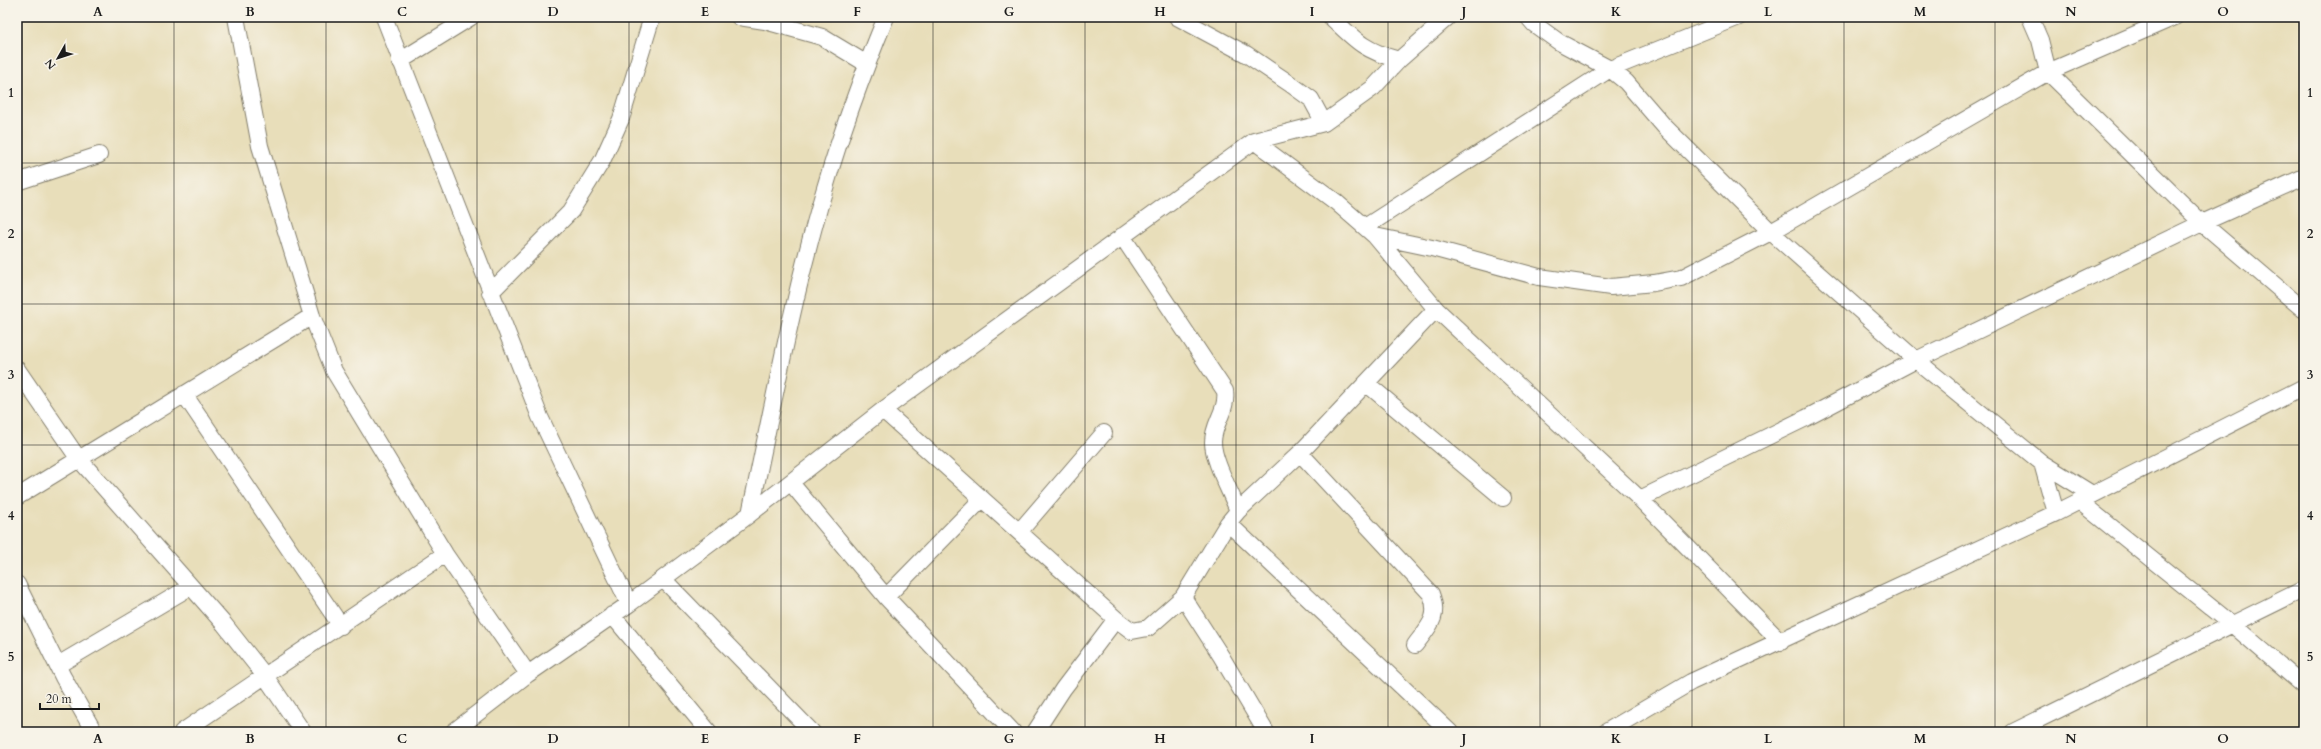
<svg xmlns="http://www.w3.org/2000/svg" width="2321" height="749" viewBox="0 0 2321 749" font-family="Cardo,serif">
<rect width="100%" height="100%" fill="#f7f3e8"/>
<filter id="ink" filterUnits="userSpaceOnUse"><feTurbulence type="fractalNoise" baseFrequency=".025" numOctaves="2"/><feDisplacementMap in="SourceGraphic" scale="8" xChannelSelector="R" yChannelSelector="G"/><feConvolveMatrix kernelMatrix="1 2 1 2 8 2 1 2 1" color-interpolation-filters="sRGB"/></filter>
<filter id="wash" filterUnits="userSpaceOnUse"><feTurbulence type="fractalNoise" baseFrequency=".012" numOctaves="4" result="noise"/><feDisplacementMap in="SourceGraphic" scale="16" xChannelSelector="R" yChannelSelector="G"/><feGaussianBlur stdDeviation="0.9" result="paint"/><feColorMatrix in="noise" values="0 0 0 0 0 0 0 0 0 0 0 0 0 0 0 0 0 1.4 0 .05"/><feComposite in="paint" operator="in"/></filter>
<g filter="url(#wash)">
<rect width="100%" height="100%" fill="#e8deba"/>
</g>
<g filter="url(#ink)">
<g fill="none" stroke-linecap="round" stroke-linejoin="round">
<defs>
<path id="street" d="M236,17L260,146L312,316L334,371L445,554L528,674
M384,17L540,417L629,604
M739,17L765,21L822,37L867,64
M1177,17L1246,54L1289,83L1311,99L1324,123
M1331,17C1356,41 1365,51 1399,60
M1528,17L1534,24L1559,42L1610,69L1626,82L1664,126L1771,232L1916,360L2042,463L2092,494
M2030,17L2040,40L2048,72L2202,223L2304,310
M400,61L471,17
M1254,141L1336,202L1375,236L1432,248L1539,277L1611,287L1654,283L1681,278L1771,232L2048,72L2175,17
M17,182L99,155
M1365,227L1610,69L1739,17
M1122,236L1225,391C1228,410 1213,423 1213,442C1213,461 1231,492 1238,511
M1375,236L1436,309L1640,499L1781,642
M490,293L571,211L602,161L621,119L652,17
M17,369L78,458L224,624L265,676L303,732
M1366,383L1503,498
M184,394L341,626
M883,410L1116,619L1132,631L1148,628L1183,597L1228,523L1238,511L1300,453L1436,309
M1300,453L1431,594C1440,618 1429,626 1415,645
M2042,463L2056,513
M791,483L886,597L1013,732
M17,497L312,316
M1640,499L1806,418L1916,360L2202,223L2304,177
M2079,501L2233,625L2304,686
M750,514C773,405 793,295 825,188C842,130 863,73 886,17
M1228,523L1450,732
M1019,532L1104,433
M663,579L812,732
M17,584L63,677L94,732
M886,597L982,499
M1183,597L1221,656L1266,732
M612,615L709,732
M58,665L190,587
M182,732L445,554
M453,732L528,674L629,604L750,514L883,410L1254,141L1324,123L1373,88L1399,60L1448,17
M1035,732L1063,689L1116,619
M1606,732L1691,682L2056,513L2304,387
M2013,732L2304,589"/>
</defs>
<use href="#street" stroke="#827d6b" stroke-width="18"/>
<use href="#street" stroke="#fff" stroke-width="16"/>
</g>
</g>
<path fill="none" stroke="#1c1c1c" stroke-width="1" stroke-opacity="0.55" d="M174,17V732M326,17V732M477,17V732M629,17V732M781,17V732M933,17V732M1085,17V732M1236,17V732M1388,17V732M1540,17V732M1692,17V732M1844,17V732M1995,17V732M2147,17V732M17,163H2304M17,304H2304M17,445H2304M17,586H2304"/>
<rect width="2321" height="749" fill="none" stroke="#f7f3e8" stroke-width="44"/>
<g transform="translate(58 58) rotate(231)" stroke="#f7f3e8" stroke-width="3" paint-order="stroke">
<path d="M0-3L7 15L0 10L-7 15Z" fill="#1c1c1c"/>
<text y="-6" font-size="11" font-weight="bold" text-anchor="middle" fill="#1c1c1c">N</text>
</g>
<path d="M40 703v6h59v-6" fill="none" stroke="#1c1c1c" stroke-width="2"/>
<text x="46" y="703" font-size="12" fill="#1c1c1c" stroke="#f7f3e8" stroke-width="3" paint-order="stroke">20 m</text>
<rect x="22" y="22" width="2277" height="705" fill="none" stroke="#1c1c1c" stroke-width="1.5"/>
<g font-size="13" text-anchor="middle" font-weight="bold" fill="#1c1c1c">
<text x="98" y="16">A</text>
<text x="250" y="16">B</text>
<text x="402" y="16">C</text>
<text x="553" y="16">D</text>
<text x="705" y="16">E</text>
<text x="857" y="16">F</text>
<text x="1009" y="16">G</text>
<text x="1160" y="16">H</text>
<text x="1312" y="16">I</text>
<text x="1464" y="16">J</text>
<text x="1616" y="16">K</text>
<text x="1768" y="16">L</text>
<text x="1920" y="16">M</text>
<text x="2071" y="16">N</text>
<text x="2223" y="16">O</text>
<text x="11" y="97">1</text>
<text x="2310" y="97">1</text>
<text x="11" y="238">2</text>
<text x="2310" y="238">2</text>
<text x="11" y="379">3</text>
<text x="2310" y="379">3</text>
<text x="11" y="520">4</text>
<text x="2310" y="520">4</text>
<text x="11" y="661">5</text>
<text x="2310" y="661">5</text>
<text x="98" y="743">A</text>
<text x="250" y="743">B</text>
<text x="402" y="743">C</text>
<text x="553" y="743">D</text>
<text x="705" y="743">E</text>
<text x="857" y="743">F</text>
<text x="1009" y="743">G</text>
<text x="1160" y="743">H</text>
<text x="1312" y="743">I</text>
<text x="1464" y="743">J</text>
<text x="1616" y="743">K</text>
<text x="1768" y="743">L</text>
<text x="1920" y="743">M</text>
<text x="2071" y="743">N</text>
<text x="2223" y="743">O</text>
</g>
</svg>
